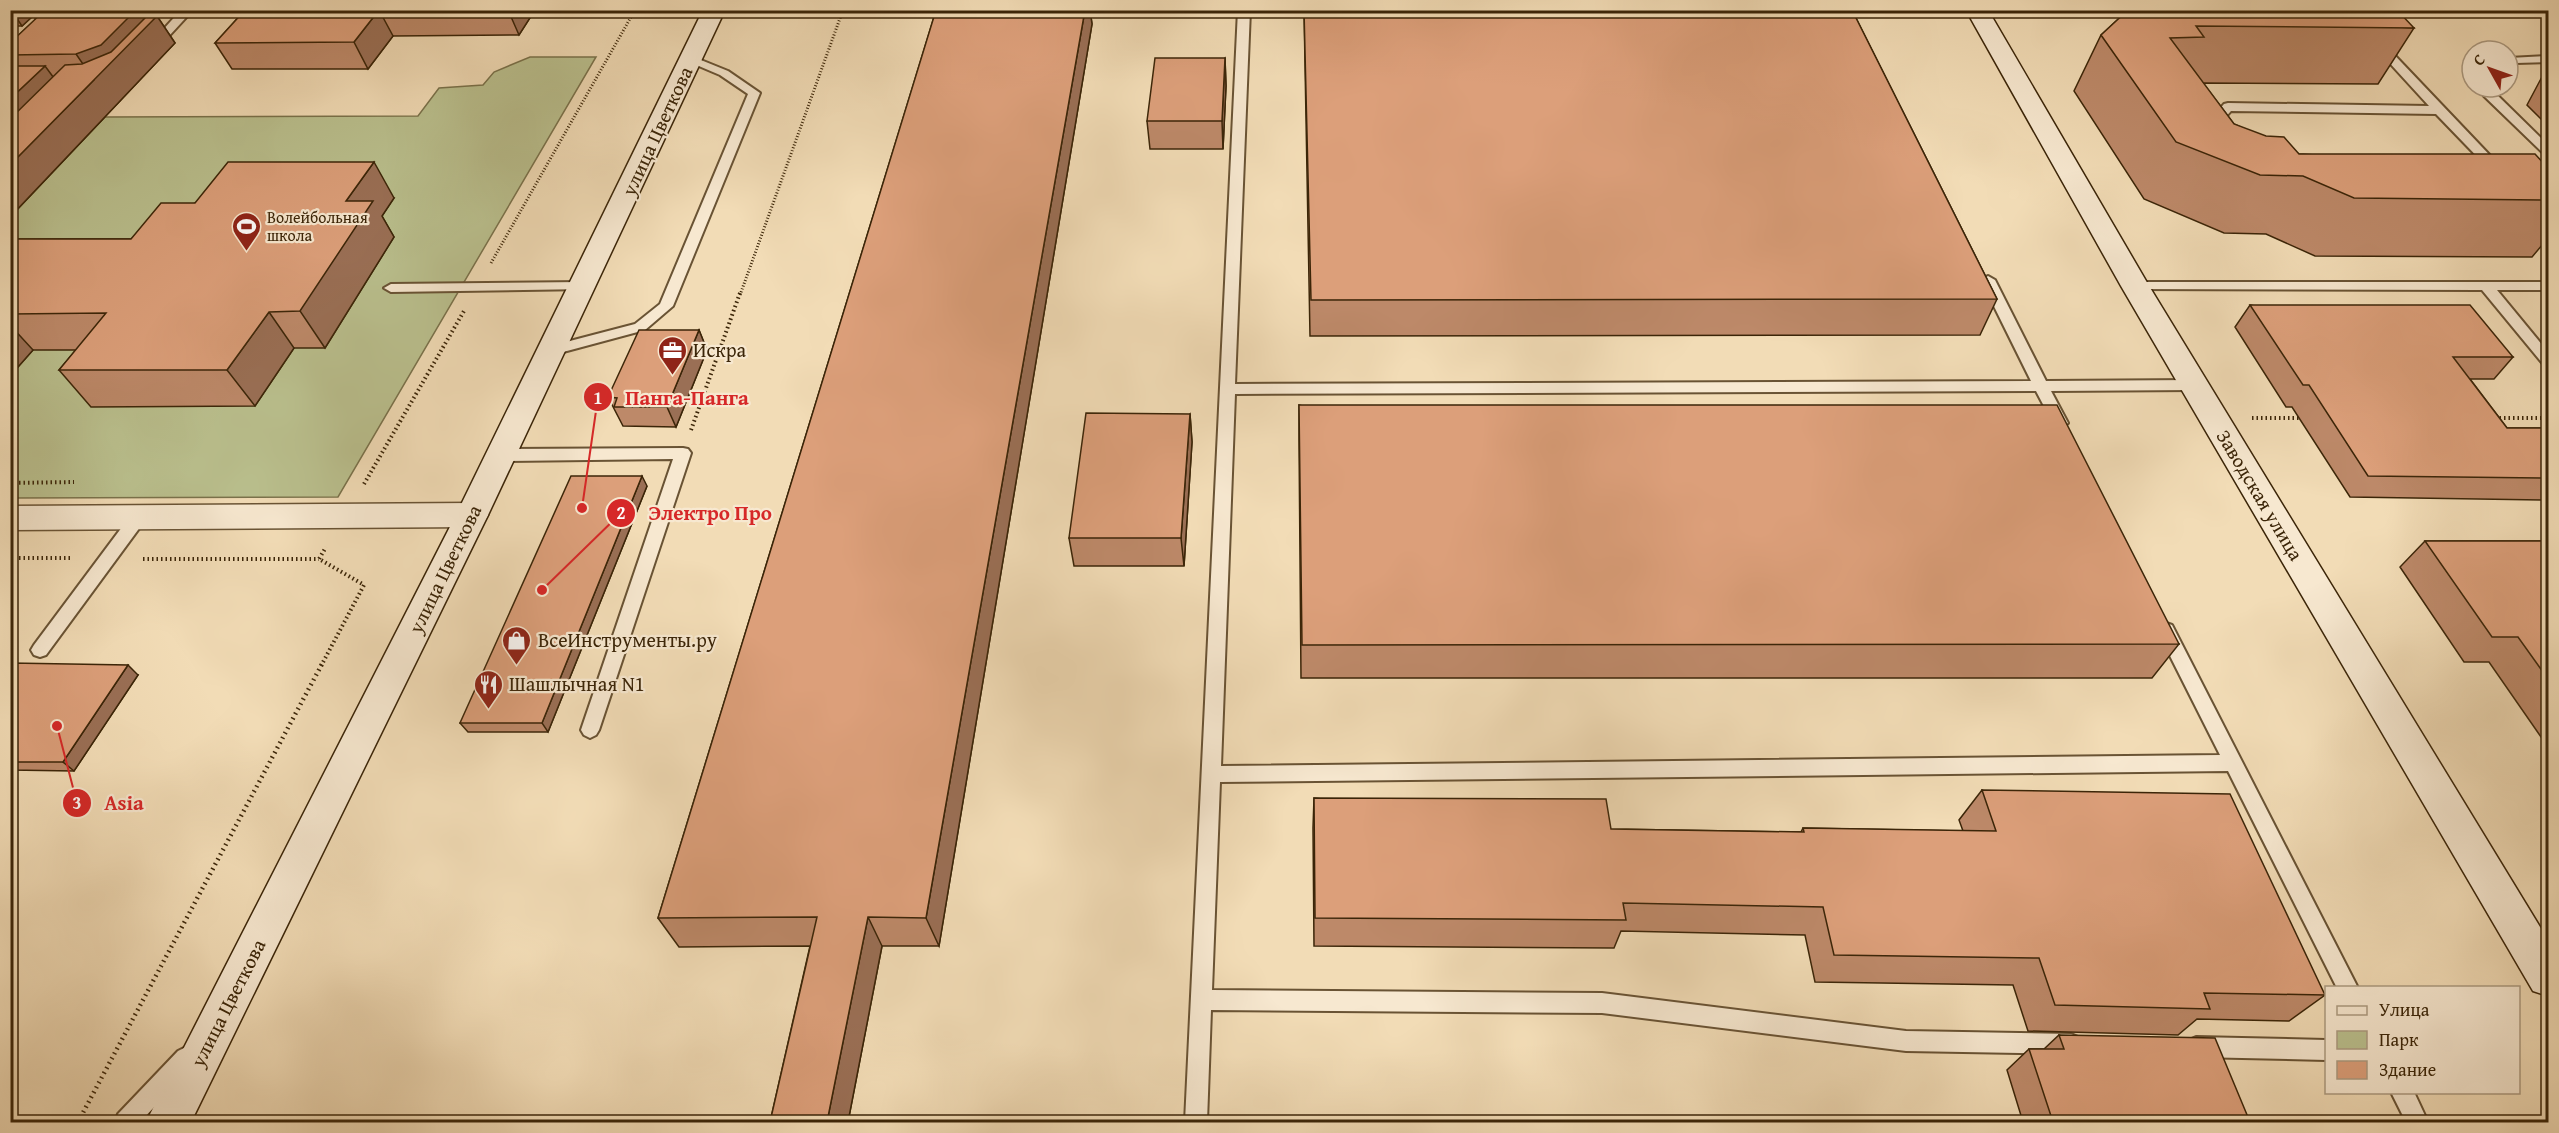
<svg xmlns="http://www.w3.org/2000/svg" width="2559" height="1133" viewBox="0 0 2559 1133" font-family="'Gentium Book Plus',serif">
<rect width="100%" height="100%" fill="#f2dcb6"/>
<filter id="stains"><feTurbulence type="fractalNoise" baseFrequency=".00333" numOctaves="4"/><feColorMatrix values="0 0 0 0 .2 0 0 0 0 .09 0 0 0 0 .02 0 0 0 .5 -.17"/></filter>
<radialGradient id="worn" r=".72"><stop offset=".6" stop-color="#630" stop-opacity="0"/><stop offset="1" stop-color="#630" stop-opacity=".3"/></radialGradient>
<path fill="#bac08e" stroke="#7a724b" stroke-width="1.5" d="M530,57H596L338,497L11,498L10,217L105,117L418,116L439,88L483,85L494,72Z"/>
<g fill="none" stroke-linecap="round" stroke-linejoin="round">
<defs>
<path id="lane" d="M181,10H193L158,48H150V44Z
M1238,10H1250L1235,384L2031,381L1981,280L1988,276L1995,280L2046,381L2194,380L2201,385L2194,390L2051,391L2068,423L2060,428L2055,427L2036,391L1235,394L1221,766L2220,755L2157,630L2160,625L2166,623L2172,625L2358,988H2337L2228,771L1220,782L1212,990L1602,993L1906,1031L2071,1034L2078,1037L2082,1044L2078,1051L2071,1054L1906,1051L1602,1013L1211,1010L1207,1122H1185Z
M2379,42L2383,43L2500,166L2502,169L2500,172H2492L2436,114L2231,111L2222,121L2225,126L2223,129H2215L2209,121L2224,104L2228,103L2429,106L2375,47V43Z
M691,56L728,71L760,93L673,306L645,330L552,355L547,353L545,350L547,347L635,324L660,304L748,94L720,75L687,61V57Z
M2548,56V62L2516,63L2512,69L2508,70L2509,58Z
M2486,87H2498L2494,92L2548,145V155L2544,154L2484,96L2482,93Z
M583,282L590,286L588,289L391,292L384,288L391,284Z
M2135,282H2548V290H2497L2548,352V366L2543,364L2482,290L2130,289L2128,286L2130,283Z
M683,448L688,449L691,453L599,730L596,735L590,738L584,735L581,730L673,459L502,461L497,459L494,455L497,451L502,449Z
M140,509L146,511L148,515L146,519L46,655L40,657L34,655L31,650L34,645L134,511Z
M2196,1037L2326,1040V1060L2196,1057L2189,1054L2185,1047L2189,1040Z
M186,1047L194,1051L197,1058L194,1065L140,1122H115L118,1114L178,1051Z
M2391,1092H2414L2428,1122H2406Z"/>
<path id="street" d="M472,503L483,507L488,515L483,523L472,527L10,530V506Z"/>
<path id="secondary" d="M703,10H725L488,515L191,1122H146L456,515Z
M1966,10H1988L2149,286L2548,940V996L2533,991L2121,286Z"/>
</defs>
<use href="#lane" stroke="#695334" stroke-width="4"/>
<use href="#street" stroke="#695334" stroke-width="3"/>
<use href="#secondary" stroke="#3b2508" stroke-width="3"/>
<path stroke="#3b2508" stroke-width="3" stroke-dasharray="1 2" stroke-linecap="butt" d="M491,263L635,10
M740,295L843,10"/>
<path stroke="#3b2508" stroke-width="4" stroke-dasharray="1.5 3" stroke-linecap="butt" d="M2252,418H2305
M2495,418H2548
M691,430L740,293
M10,483L74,482
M364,484L464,311
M10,558H73
M143,559H319
M321,666L364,585L319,559L326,547"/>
<path stroke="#3b2508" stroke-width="4.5" stroke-dasharray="1.5 4" stroke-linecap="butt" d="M78,1122L322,664"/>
<use href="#lane" fill="#f7e8d0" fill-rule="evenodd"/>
<use href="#street" fill="#f7e8d0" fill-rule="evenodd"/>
<use href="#secondary" fill="#f7e8d0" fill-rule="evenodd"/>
</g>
<path fill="#bd8969" stroke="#3b2508" stroke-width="1.5" d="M10,10H154L149,16H157L175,43L10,217V43L36,19L33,16L22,26H10Z
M245,10H535L519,35L393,36L368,69H232L215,43Z
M932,10H1090L1092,24L939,946H882L848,1122H770L810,946L679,947L658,918L934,17Z
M1304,10H1852L1997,299L1980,335L1310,336Z
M2128,10L2414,28L2378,84L2203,83L2234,124L2299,154L2548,168V238L2532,257L2315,256L2266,234L2224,233L2144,199L2074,91L2101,35Z
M1225,58L1226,86L1223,149H1150L1147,121Z
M2548,66V126L2527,105L2544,73Z
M394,198L382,216L394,237L325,348H294L255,406L91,407L59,370L76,350H33L10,376V239H131L195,203Z
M2250,305L2513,357L2494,379H2470L2507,428H2548V500L2350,497L2292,407H2286L2235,327Z
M699,330L707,350L676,427L623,426L608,397Z
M1299,405L2179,644L2152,678H1301L1299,440Z
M1190,414L1192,442L1184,566H1074L1069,538Z
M647,486L548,732H468L460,723Z
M2425,541H2548V747L2489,662H2464L2400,567Z
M10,663L138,675L74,771L10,770Z
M1982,790L2325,995L2289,1021L2197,1019L2178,1035L2028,1031L2013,985L1815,982L1805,935L1621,931L1614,948L1314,946L1313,828L1314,798L1611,829L1801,832L1803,828L1963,831L1959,820Z
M2059,1035L2250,1122H2023L2007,1070L2029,1049H2044Z"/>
<path fill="#9a6f55" stroke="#3b2508" stroke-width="1.5" d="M11,10H29L33,16L22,26Z
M110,10H154L137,28L157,16L175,43L10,217V165L94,80L76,54L105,16Z
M379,10L393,36L368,69L354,42Z
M508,10H535L519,35Z
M1085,10H1090L1092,24L939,946L926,918Z
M1225,58L1226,86L1223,149L1222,121Z
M45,66L65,93L10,148V99Z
M374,162L394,198L382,216L394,237L325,348L300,311L346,201Z
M269,312L294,348L255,406L227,370Z
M10,325L33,350L10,376Z
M699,330L707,350L676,427L667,407Z
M1190,414L1192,442L1184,566L1181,538Z
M642,476L647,486L548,732L542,723Z
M128,665L138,675L74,771L63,762Z
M868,917L882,946L848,1122H827Z"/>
<path fill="#dc9f7a" stroke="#3b2508" stroke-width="1.5" d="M45,10H110L105,16L129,17L101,45L76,54L10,55V43Z
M245,10H379L354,42L215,43Z
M936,10H1085L926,918L868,917L827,1122H770L817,917L658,918Z
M1304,10H1852L1997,299L1311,300Z
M2128,10H2397L2414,28L2196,26L2204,37L2170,38L2234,124L2266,136L2284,137L2299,154H2535L2548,168V200L2354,198L2303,176L2260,175L2176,142L2101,35Z
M147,16H157L10,165V119L65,65L82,64L111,52Z
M1155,58H1225L1222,121H1147Z
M10,66H45L10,99Z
M228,162H374L346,201H373L300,311L269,312L227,370H59L106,313L10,314V239H131L161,203H195Z
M2250,305H2470L2513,357H2453L2507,428H2548V478L2368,476L2309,385H2303Z
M639,330H699L667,407H614L617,398L608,397Z
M1299,405H2057L2179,644L1302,645Z
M1086,413L1190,414L1181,538H1069Z
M571,476H642L542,723H460Z
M2425,541H2548V679L2518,637H2492Z
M10,663L128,665L63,762H10Z
M1982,790L2230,794L2325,995L2204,993L2210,1009L2055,1005L2039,958L1834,955L1823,907L1623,903L1626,920L1315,918L1314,798L1606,799L1611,829L1804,832L1803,828L1996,831Z
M2059,1035L2215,1038L2250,1122H2053L2029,1049H2064Z"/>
<defs>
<symbol id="stadium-pin" viewBox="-11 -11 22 30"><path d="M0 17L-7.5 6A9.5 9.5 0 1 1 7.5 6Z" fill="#8f2418" stroke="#f7e8d0"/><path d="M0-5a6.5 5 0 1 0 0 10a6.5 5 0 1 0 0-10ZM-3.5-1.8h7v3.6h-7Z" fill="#fff"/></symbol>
<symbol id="office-pin" viewBox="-11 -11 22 30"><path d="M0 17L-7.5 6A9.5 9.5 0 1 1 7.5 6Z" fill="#8f2418" stroke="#f7e8d0"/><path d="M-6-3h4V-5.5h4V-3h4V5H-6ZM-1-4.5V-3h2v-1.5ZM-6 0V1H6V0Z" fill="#fff"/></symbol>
<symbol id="shop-pin" viewBox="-11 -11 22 30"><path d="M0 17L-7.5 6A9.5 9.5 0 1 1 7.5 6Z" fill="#8f2418" stroke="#f7e8d0"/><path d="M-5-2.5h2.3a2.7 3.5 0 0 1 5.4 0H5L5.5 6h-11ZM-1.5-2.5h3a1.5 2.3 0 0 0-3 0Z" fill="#fff"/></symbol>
<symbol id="restaurant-pin" viewBox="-11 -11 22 30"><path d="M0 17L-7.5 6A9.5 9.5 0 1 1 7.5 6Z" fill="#8f2418" stroke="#f7e8d0"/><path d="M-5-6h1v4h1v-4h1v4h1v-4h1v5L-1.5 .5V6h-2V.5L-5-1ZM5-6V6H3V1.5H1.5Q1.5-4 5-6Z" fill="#fff"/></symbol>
</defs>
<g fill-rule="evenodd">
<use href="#stadium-pin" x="230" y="210" width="33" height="45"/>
<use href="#office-pin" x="656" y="334" width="33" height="45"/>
<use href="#shop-pin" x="500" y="624" width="33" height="45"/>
<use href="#restaurant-pin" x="472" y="668" width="33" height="45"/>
</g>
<g text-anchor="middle" stroke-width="4.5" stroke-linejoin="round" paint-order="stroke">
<g font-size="16" fill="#3b2508" stroke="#f7e8d0" text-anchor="start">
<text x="267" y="223">Волейбольная<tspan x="267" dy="18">школа</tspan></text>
</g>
<g font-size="20" fill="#3b2508" stroke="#f7e8d0">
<text transform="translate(657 131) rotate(-65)" y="7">улица Цветкова</text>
<text transform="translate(2260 495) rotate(59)" y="7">Заводская улица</text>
<text transform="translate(445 569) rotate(-64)" y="7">улица Цветкова</text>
<text transform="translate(228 1003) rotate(-63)" y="7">улица Цветкова</text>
</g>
<g font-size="20" fill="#3b2508" stroke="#f7e8d0" text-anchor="start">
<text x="693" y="357">Искра</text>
<text x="538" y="647">ВсеИнструменты.ру</text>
<text x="509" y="691">Шашлычная N1</text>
</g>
</g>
<path fill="none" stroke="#d62828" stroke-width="2" d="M582 508L598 397M542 590L621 513M57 726L77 803"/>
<g fill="#d62828" stroke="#f7e8d0" stroke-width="2">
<circle cx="582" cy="508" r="6"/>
<circle cx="542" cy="590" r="6"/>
<circle cx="57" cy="726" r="6"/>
<circle cx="598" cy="397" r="15"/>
<circle cx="621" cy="513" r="15"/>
<circle cx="77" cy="803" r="15"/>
</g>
<g font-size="18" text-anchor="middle" font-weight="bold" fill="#fff">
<text x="598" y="404">1</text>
<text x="621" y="519">2</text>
<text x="77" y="809">3</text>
</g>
<g font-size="21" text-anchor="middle" font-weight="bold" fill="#d62828" stroke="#f7e8d0" stroke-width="4.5" stroke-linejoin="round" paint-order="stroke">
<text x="687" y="405">Панга-Панга</text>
<text x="710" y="520">Электро Про</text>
<text x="124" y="810">Asia</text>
</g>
<rect width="2559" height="1133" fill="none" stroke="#f2dcb6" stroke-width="36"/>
<rect x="12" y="12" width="2535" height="1109" fill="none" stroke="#3b2508" stroke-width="3"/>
<rect x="18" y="18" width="2523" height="1097" fill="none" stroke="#3b2508" stroke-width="1.5"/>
<rect x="2325" y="986" width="195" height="108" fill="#f7e8d0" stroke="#ac9a80" stroke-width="1.5"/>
<rect x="2337" y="1006" width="30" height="9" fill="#f7e8d0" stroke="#ac9a80" stroke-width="1.5"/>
<text x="2379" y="1016" font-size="18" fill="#3b2508">Улица</text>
<rect x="2337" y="1031" width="30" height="18" fill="#bac08e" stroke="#ac9a80" stroke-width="1.5"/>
<text x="2379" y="1046" font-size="18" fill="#3b2508">Парк</text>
<rect x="2337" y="1061" width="30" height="18" fill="#dc9f7a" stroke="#ac9a80" stroke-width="1.5"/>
<text x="2379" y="1076" font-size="18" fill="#3b2508">Здание</text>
<g transform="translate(2490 69) rotate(310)"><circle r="28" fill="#f7e8d0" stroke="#ac9a80" stroke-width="1.5"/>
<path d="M0-4.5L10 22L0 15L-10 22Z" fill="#8f2418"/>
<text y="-9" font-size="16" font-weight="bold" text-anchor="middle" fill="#3b2508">С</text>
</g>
<rect width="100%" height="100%" filter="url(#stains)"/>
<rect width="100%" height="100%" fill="url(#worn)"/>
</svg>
